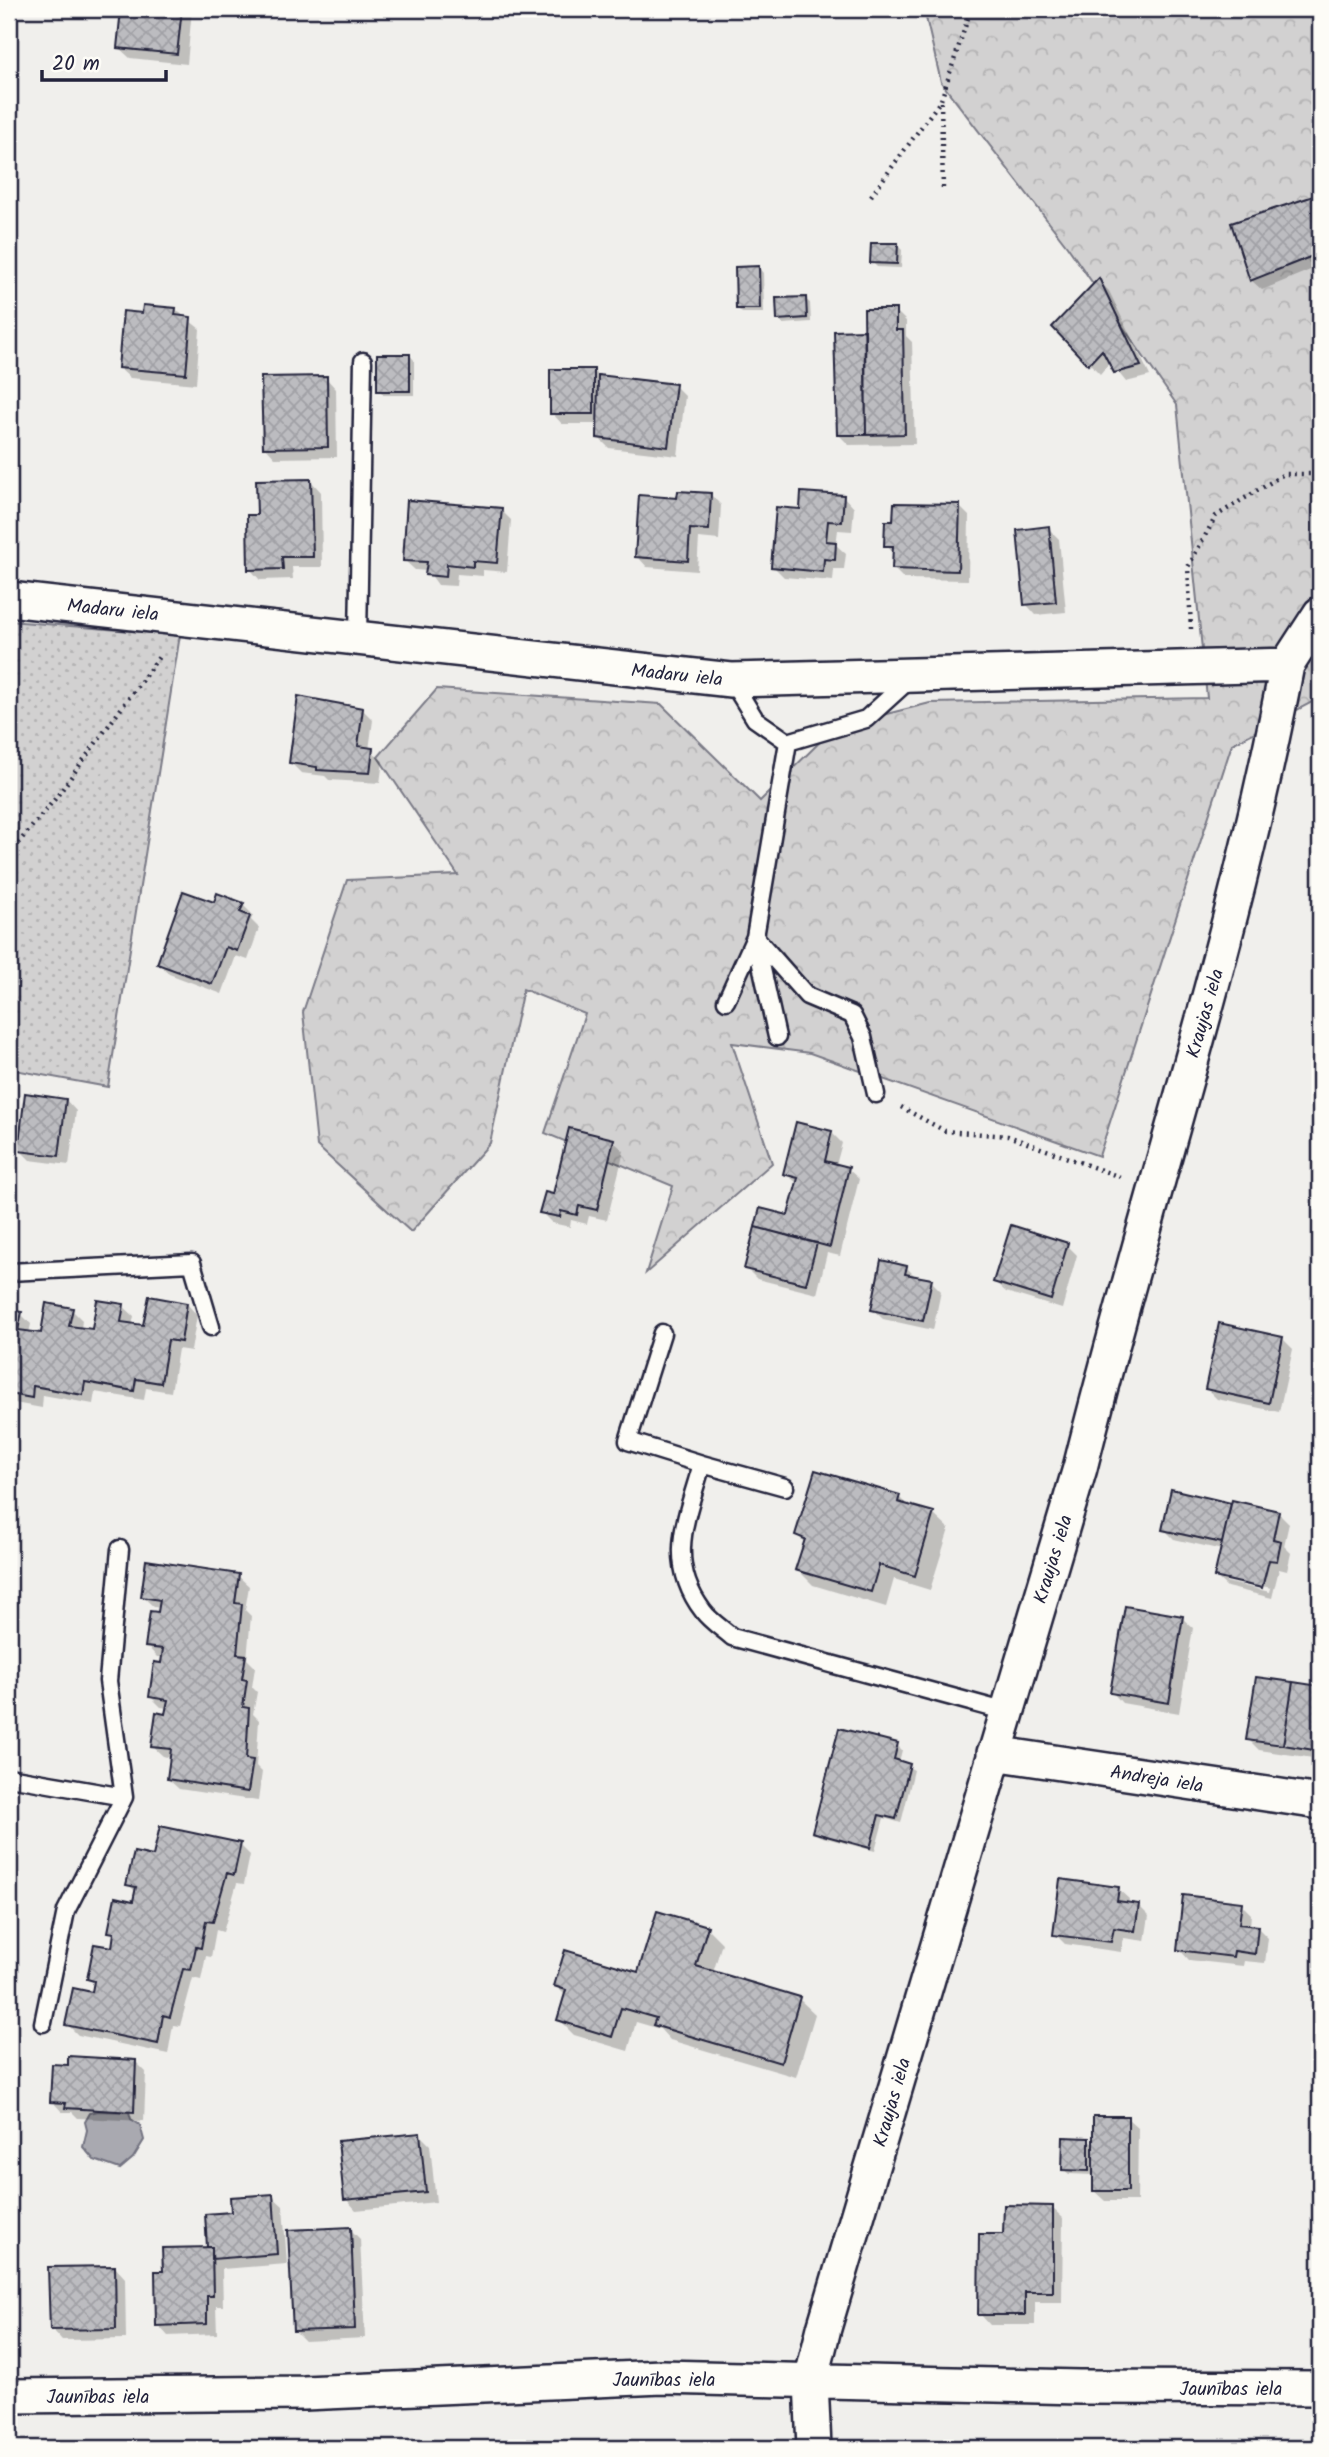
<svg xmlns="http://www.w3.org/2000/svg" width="1329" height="2457" viewBox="0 0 1329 2457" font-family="Kalam,sans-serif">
<defs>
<pattern id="grass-dots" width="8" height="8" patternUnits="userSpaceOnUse" patternTransform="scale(1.75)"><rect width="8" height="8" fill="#d2d1d1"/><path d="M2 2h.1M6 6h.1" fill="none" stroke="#b4b3b4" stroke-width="1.8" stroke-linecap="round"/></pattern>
<pattern id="forest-crowns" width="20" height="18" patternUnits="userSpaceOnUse" patternTransform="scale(1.75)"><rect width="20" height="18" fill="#d2d1d1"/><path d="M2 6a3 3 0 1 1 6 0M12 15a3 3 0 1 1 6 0" fill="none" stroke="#b4b3b4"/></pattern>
<pattern id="building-cross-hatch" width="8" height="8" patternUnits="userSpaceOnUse" patternTransform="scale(1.75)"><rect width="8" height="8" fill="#bcbcc0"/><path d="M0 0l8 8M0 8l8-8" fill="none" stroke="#a1a1a6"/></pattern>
</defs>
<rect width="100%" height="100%" fill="#f0efec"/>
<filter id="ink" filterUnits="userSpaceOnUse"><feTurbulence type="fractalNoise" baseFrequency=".0143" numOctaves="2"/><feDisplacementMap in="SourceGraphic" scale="14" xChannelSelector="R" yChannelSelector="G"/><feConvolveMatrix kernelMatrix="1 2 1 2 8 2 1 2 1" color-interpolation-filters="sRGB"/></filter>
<g filter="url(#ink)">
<path fill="url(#grass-dots)" stroke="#7a7a86" stroke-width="2" d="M9,621L180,635L108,1087L9,1069Z"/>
<path fill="url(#forest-crowns)" stroke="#7a7a86" stroke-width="2" d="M924,9H1320V698L1232,744L1099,1156L810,1053L732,1043L772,1163L646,1273L673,1186L545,1133L585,1014L523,989L490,1143L411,1232L317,1146L303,1012L347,880L458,875L378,757L437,689L661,704L760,801L835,727L930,703L1207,698L1177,405L1067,246L941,82Z"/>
<path fill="#a9a9b0" stroke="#737381" stroke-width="2" d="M98,2111L129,2112L131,2119L140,2125L144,2140L133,2158L120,2169L94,2160L83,2147L87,2130L85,2122L90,2113Z"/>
<path fill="#0003" fill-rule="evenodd" d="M122,9H192L187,64L130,58L119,48Z
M1320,196V266L1262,290L1251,280L1233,225Z
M897,245L902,250L901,268L877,267L872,262Z
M759,268L763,273L764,313H742L737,308Z
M1099,281L1109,291L1150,376L1126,382L1110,362L1100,374L1054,327Z
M805,299L810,303L811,322L783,324L779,319Z
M175,309L200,329L196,384L130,378L119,368Z
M895,310L906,321V336L912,342L915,444L849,445L838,434L867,332Z
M410,355L414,360V395H384L379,390Z
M593,370L599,377L675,386L685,396L678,456L609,448L599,438V424H562L552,413Z
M326,378L336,389L337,457L275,458L265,447Z
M311,481L321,492L322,567H292L293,579L260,580L250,569L258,517Z
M711,495L721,505L719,540L699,538L697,571L647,567L637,556Z
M844,497L854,508L852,531L838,530L836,545L846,554L844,569H834L833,581L784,577L773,566L801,511Z
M959,506L969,516L968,580L904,579L894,569V554L886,545L895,523Z
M501,510L511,520L507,572L483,570V576L457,574L456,586L438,585L428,571L415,570L404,560Z
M1048,528L1059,539L1066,612L1036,615L1026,604Z
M363,710L373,720L369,750L383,761L380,783L329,780L325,776L301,773L291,763Z
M215,905H243L253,915L251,920L259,928L248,960L236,956L222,994L169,974L159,963Z
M66,1100L76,1111L69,1165L30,1160L20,1150Z
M831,1132L842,1143L836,1165L848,1169L859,1179L840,1256L827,1253L817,1294L757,1279L746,1268L790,1217L798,1184L785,1173Z
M613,1141L624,1151L607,1220L589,1216L587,1224L571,1220L570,1227L552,1223L541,1212L554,1196Z
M9,1205L14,1225L9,1227Z
M1067,1245L1077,1255L1062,1309L1006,1292L995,1282Z
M906,1267L917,1278L931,1281L941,1291L933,1330L883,1319L872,1309Z
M187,1304L197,1315L191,1351L178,1349L171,1392L146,1388L144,1400L95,1392L93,1404L43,1395L42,1408L9,1402V1312L21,1314L31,1324L29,1333L42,1335L72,1310L82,1320L81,1329L94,1330L123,1306L134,1316L132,1325L145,1327Z
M1283,1339L1293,1349L1279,1412L1217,1399L1206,1388Z
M1172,1491L1279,1513L1289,1523L1284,1546L1291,1553L1287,1571L1279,1569L1272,1598L1227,1587L1216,1577L1222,1550L1174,1539L1164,1529ZM1226,1578L1271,1588L1270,1592L1226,1582Z
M899,1497L909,1507L933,1514L949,1529L930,1590L894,1579L886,1607L813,1585L797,1569L805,1543L797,1535Z
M238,1576L249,1586L245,1610L251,1616L247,1659L255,1667L252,1687L257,1692L253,1714L259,1720L256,1766L262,1772L258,1801L179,1789L168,1779L171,1758L163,1756L152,1746L168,1708L161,1707L151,1697L164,1657H157L147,1646L161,1608L154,1607L143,1597Z
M1182,1618L1193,1628L1179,1713L1122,1703L1112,1692Z
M1257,1679L1320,1688V1759L1259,1750L1248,1739Z
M897,1745L902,1750L899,1762L914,1770L901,1823L884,1818L875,1851L819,1836L814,1832Z
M240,1845L250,1855L244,1884L237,1883L223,1932L216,1930L211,1957L206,1956L201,1980L193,1978L180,2026L173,2025L168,2054L78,2035L67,2024L93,1994L95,1985L89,1978L113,1949L115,1937L110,1931L135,1903L137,1893L128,1884L155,1858Z
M1118,1889L1129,1899L1128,1904L1138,1905L1149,1916L1145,1941L1124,1938L1121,1952L1065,1944L1055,1934Z
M1241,1904L1251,1914L1250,1927L1258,1928L1268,1938L1265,1963L1244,1961L1243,1966L1189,1960L1179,1949Z
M707,1928L722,1943L713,1973L799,1999L815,2014L796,2077L670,2040L660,2029L636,2022L628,2051L574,2035L559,2020L566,1996L556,1986L640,1974Z
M136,2062L146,2072L144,2121L78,2118L72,2112H62L52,2101L70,2066Z
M1127,2118L1138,2128L1137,2201H1105L1094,2191V2175L1069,2174L1064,2170L1088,2140L1095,2146Z
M419,2134L430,2145L436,2202L356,2210L346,2199Z
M272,2196L283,2206L287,2264L222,2269L223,2306H216L217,2334L168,2336L158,2325L164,2273L209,2248L207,2215L233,2214Z
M1052,2208L1063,2218L1062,2302H1035V2325H990L980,2314L1005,2236Z
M350,2229L360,2239L365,2338L305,2341L295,2331Z
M115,2267L125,2278L126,2339L62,2340L52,2329Z"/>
<path fill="url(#building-cross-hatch)" stroke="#22223b" stroke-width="2" d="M121,9H182L177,54L117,48Z
M1320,194V253L1250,281L1231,223Z
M871,243H898L897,264L870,263Z
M759,266L760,309H736L735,267Z
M1099,278L1141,366L1114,373L1102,350L1088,365L1052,327Z
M806,297L807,318L777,320L776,298Z
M143,305L176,308L175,315L191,317L186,374L118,368L123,311L142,313Z
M864,309H896V330H903L905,434L866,435Z
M865,330L866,435H837L834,331Z
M377,354H410V391H377Z
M550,369H594V414H550Z
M598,375L676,384L668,447L597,438Z
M327,376L328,447L263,448L261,377Z
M311,479L313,557H282L283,569L248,570L247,515H257L256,480Z
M678,491L711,493L709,530L690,529L688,561L635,557L639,495L677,498Z
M801,492L844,495L842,522L828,521L826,541L836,542L835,560L824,559L823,572L771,567L776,507L800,509Z
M407,500L502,508L497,563L473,561V567L447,564L446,577L425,575L427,562L403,561Z
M894,503L960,504L958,571L892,569L893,546H884L885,521H893Z
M1049,526L1056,602L1024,605L1017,530Z
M298,696L363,708L358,746L373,748L370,773L317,770V767L289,763Z
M183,891L214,902L217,893L244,903L240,912L250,916L237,951L226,947L212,984L157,964Z
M25,1093L66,1099L59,1156L18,1151Z
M796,1122L832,1131L825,1161L849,1167L830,1247L755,1227L760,1208L788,1215L798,1178L783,1174Z
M569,1128L614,1139L597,1210L579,1206L577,1215L561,1211L560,1217L539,1213L545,1192L553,1194Z
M1011,1225L1068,1243L1051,1300L993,1282Z
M755,1227L817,1243L806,1284L744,1269Z
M881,1260L907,1266L905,1274L932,1279L923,1321L871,1310Z
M149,1296L187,1303L181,1342L168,1340L161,1383L136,1379L134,1391L85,1382L83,1395L33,1386L32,1398L9,1394V1310L22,1312L18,1330L41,1333L46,1303L73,1308L69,1326L92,1329L97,1300L124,1304L121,1322L143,1325Z
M1219,1323L1283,1337L1269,1403L1205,1389Z
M815,1470L900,1495L898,1502L934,1512L915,1576L879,1565L871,1592L795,1570L805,1539L795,1535Z
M1171,1489L1231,1503L1222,1543L1162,1530Z
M1232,1500L1279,1511L1273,1539L1281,1541L1277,1561L1269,1560L1262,1588L1214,1577Z
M146,1560L239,1574L235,1603L242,1604L237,1654L246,1655L242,1679L247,1680L243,1707L249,1708L246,1759L253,1760L248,1792L167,1779L171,1749L151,1747L156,1712L165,1714L168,1700L149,1697L154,1662L161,1663L163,1649L145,1647L150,1611L158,1612L160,1600L141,1597Z
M1125,1606L1183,1616L1169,1703L1110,1693Z
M1256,1677L1293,1682L1283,1745L1246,1740Z
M1293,1682L1320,1686V1751L1283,1745Z
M839,1728L898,1743L894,1759L910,1764L896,1819L879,1815L870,1848L812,1832Z
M160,1826L241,1843L234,1875L227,1873L213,1922L206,1921L201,1948L196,1947L191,1970L183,1969L170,2017L163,2015L158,2044L65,2025L73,1988L92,1992L94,1981L87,1979L94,1944L112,1947L114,1933L108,1932L115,1897L133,1901L136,1887L126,1885L134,1852L153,1856Z
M1060,1879L1119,1887L1117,1901L1139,1904L1135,1931L1114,1928L1111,1942L1053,1935Z
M1183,1895L1242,1902L1239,1924L1258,1926L1255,1954L1234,1951L1233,1957L1177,1950Z
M657,1911L708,1926L696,1966L800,1997L781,2063L653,2025L656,2018L621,2008L612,2037L557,2020L566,1990L554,1986L565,1950L638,1972Z
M68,2056L136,2060L134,2112L65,2108L66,2103L50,2102L52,2064L68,2065Z
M1093,2116H1128V2191H1093Z
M420,2133L426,2192L344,2200L338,2141Z
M1063,2137L1089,2138V2171L1062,2170Z
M273,2194L277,2254L212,2259V2247H207L205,2214L231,2212L230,2197Z
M1004,2205L1053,2206V2292H1025V2315H978L979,2234H1003Z
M351,2227L355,2329L293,2331L288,2230Z
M212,2247L213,2296H207V2324L156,2326L155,2271H163L162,2248Z
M115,2266L116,2329L50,2330L48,2267Z
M364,2447H521V2448H364Z"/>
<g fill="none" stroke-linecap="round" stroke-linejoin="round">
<defs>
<path id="lane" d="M358,637L363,361
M731,680L755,719L788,742L755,937L777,1037
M788,742L866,719L910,679
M726,1001L755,937L807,996L852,1015L863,1037L876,1094
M9,1272L192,1263L211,1327
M662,1333L628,1441L702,1464
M785,1487L702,1464C687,1517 665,1561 703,1611C710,1621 723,1629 732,1637L1007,1712
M120,1549L108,1681L124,1797
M9,1777L124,1797L66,1911L43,2023"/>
<path id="street" d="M9,599L731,680L1287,665L1320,614
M994,1753L1320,1802
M9,2396L304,2393L662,2377L1079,2387L1320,2388
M814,2448L811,2381L824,2328L1080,1468C1147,1200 1236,937 1287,665"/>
</defs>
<use href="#lane" stroke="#22223b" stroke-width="21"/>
<use href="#street" stroke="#22223b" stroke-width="38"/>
<path stroke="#22223b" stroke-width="4.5" stroke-dasharray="2 5" stroke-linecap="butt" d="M941,102L943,189
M871,196L941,100L971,9
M1191,629L1188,567L1216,516L1284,474H1320
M9,854L55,799L161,654
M901,1107L945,1131L1008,1136L1120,1177"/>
<use href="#lane" stroke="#fdfcf7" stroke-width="16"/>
<use href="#street" stroke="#fdfcf7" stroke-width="33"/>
</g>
</g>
<g text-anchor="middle" stroke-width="7" stroke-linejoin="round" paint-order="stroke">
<g font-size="19" fill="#22223b" stroke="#fdfcf7">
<text transform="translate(113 609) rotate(6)" y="7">Madaru iela</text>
<text transform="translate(677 674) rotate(6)" y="7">Madaru iela</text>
<text transform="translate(1204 1013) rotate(-74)" y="7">Kraujas iela</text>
<text transform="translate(1052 1559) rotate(-73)" y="7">Kraujas iela</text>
<text transform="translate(1157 1778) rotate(9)" y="7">Andreja iela</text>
<text transform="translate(891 2102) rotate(-74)" y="7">Kraujas iela</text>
<text x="664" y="2386">Jaunības iela</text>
<text x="1231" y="2395">Jaunības iela</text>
<text x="98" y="2403">Jaunības iela</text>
</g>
</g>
<rect width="1329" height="2457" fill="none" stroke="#fdfcf7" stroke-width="35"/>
<rect x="18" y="18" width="1294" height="2422" fill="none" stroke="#22223b" stroke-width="2.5" filter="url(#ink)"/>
<path d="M42 70v10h124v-10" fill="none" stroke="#22223b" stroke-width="3.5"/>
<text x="52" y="70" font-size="21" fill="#22223b" stroke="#fdfcf7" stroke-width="5" paint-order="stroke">20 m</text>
</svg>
